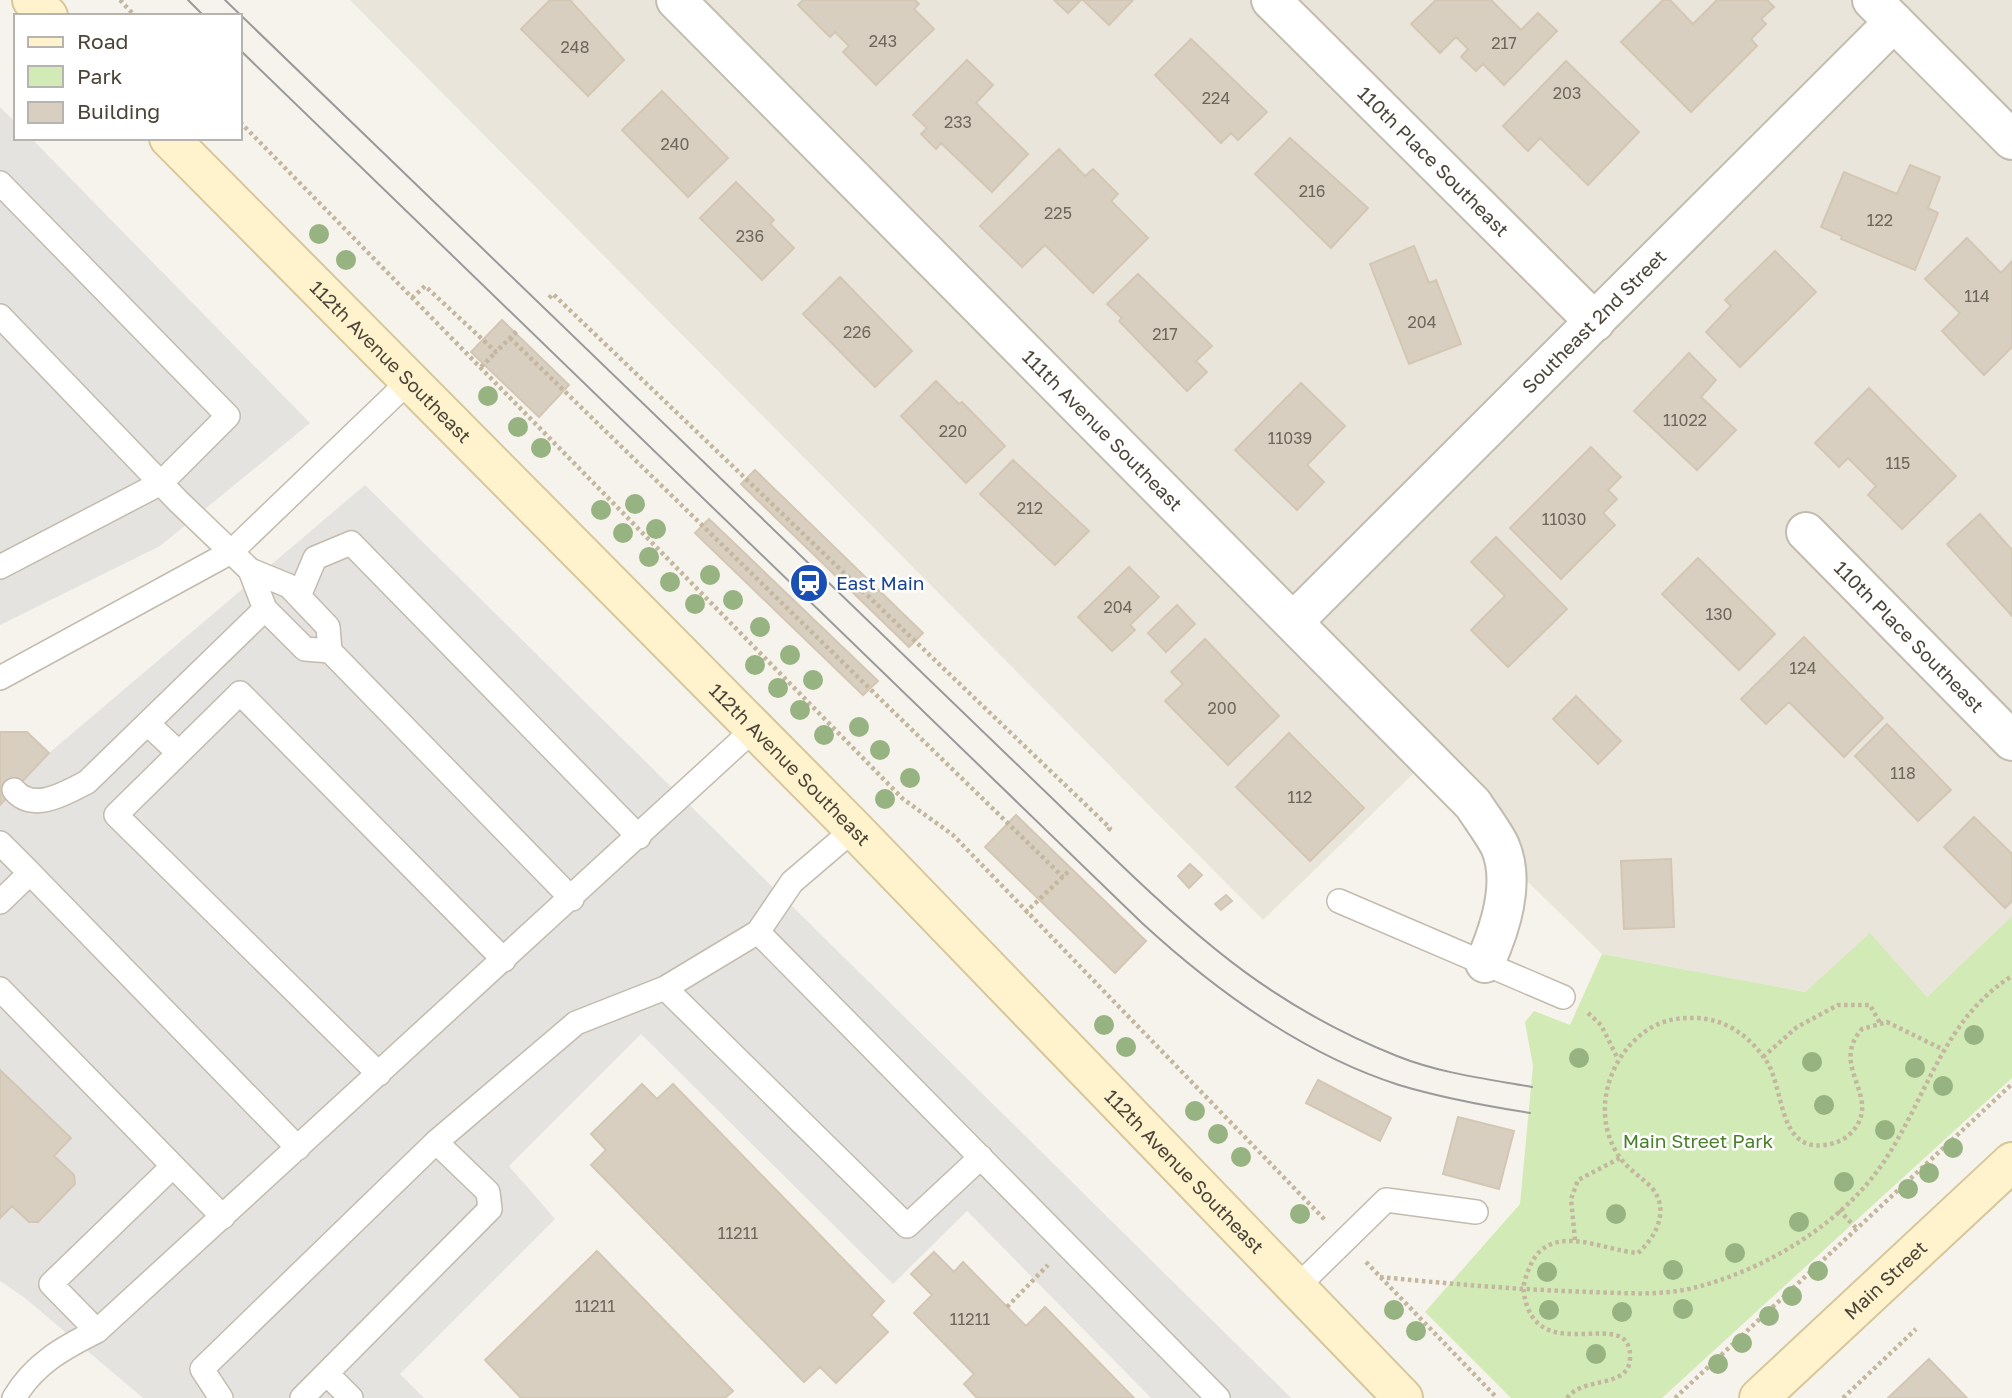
<svg xmlns="http://www.w3.org/2000/svg" width="2012" height="1398" viewBox="0 0 2012 1398" font-family="'Golos Text',sans-serif">
<rect width="100%" height="100%" fill="#f6f3ec"/>
<path fill="#eae5da" d="M350,0H2012V916L1927,997L1870,934L1805,992L1602,954L1415,772L1263,920Z"/>
<path fill="#d2eab5" d="M2012,916V1078L1662,1398H1511L1425,1312L1520,1204L1533,1066L1525,1022L1534,1011L1570,1025L1602,954L1805,992L1870,933L1927,997Z"/>
<path fill="#e5e3e0" d="M0,107L16,123V138H31L310,423L160,546L0,625Z
M365,485L1291,1398H1151L967,1211L893,1284L641,1034L509,1166L555,1219L400,1374L424,1398H143L25,1298L0,1281V1218L12,1206L29,1222H38L75,1184L73,1175L54,1156L71,1138L0,1070V804L49,753Z"/>
<path fill="#d8cfc1" stroke="#d3c7b4" stroke-width="2" d="M550,0H570L624,60L588,96L521,29Z
M803,0H915L919,4L914,9L934,29L876,85L843,52L849,46L835,32L830,37L798,5Z
M1054,0H1081L1068,13Z
M1083,0H1133L1109,25Z
M1436,0H1491L1521,30L1538,13L1557,31L1504,85L1483,64L1476,71L1461,57L1468,49L1456,37L1440,53L1411,24Z
M1663,0H1670L1693,24L1717,0H1767L1774,7L1761,19L1766,24L1751,39L1757,46L1691,112L1621,42Z
M1191,39L1267,112L1238,140L1231,133L1221,143L1155,75Z
M967,60L993,85L976,103L1028,154L992,192L941,143L936,149L921,134L927,128L913,115Z
M1566,61L1639,132L1588,185L1540,138L1528,151L1503,126Z
M662,91L728,158L688,197L622,130Z
M1290,138L1368,208L1331,248L1255,174Z
M1059,149L1085,176L1093,169L1118,194L1111,201L1148,238L1093,293L1045,245L1022,267L980,226Z
M1910,165L1940,177L1928,208L1938,213L1915,270L1841,239L1842,236L1821,227L1844,172L1897,194Z
M736,182L774,220L770,224L794,248L762,280L700,218Z
M1967,238L2001,273L2012,261V347L1984,375L1942,331L1960,313L1925,279Z
M1414,246L1429,283L1436,280L1461,344L1409,364L1370,264Z
M1775,251L1816,292L1740,367L1706,332L1731,306L1725,300Z
M1138,274L1212,346L1196,361L1207,372L1187,391L1119,321L1122,318L1107,304Z
M840,277L912,351L875,387L803,314Z
M502,320L569,385L539,417L471,352Z
M1689,353L1716,380L1701,397L1736,430L1697,470L1634,411Z
M936,381L959,404L962,402L1005,446L966,483L901,416Z
M1301,383L1345,426L1307,465L1324,482L1297,510L1235,450Z
M1869,388L1956,476L1902,529L1868,495L1876,486L1848,458L1839,467L1815,443Z
M1591,447L1621,477L1608,490L1617,499L1603,513L1615,525L1561,579L1510,528Z
M1013,460L1089,531L1055,565L980,494Z
M755,470L923,633L909,647L741,484Z
M1980,514L2012,550V616L1947,544Z
M709,519L878,681L863,695L695,533Z
M1496,537L1567,609L1508,667L1471,630L1505,596L1471,562Z
M1698,558L1775,634L1739,670L1662,594Z
M1129,567L1159,597L1130,625L1135,630L1112,651L1078,617Z
M1177,605L1195,624L1166,652L1148,633Z
M1804,637L1883,718L1844,757L1789,702L1766,724L1741,699Z
M1205,639L1279,716L1228,765L1165,701L1183,684L1171,672Z
M1576,696L1621,741L1598,764L1553,719Z
M1887,724L1951,790L1918,821L1855,756Z
M0,732H27L49,753L0,805Z
M1289,733L1364,808L1310,861L1236,787Z
M1016,815L1146,941L1115,973L985,847Z
M1974,817L2012,854V901L2005,908L1944,847Z
M1671,859L1674,927L1624,929L1621,861Z
M1190,864L1202,875L1189,888L1178,876Z
M1226,895L1232,901L1221,910L1215,904Z
M0,1070L71,1138L54,1156L74,1175L75,1184L38,1222H29L12,1206L0,1218Z
M1318,1080L1391,1118L1380,1141L1306,1103Z
M642,1084L657,1099L673,1084L884,1301L871,1315L888,1332L836,1383L820,1367L804,1382L591,1165L606,1150L591,1134Z
M1458,1117L1514,1131L1499,1189L1443,1174Z
M597,1251L733,1391L725,1398H521L485,1360Z
M934,1252L954,1272L963,1262L1026,1326L1045,1307L1134,1398H977L964,1384L974,1374L914,1313L932,1295L911,1274Z
M1929,1359L1967,1398H1888Z"/>
<g fill="none" stroke-linecap="round" stroke-linejoin="round">
<defs>
<path id="service" d="M0,183L228,416L161,483L0,567
M0,316L178,501L250,570L289,586L328,627L330,651L572,899
M250,570L265,609L305,649L330,651
M299,596L315,558L351,543L639,837
M0,678L231,552L409,381
M148,724L179,753
M14,790C33,813 66,793 87,782L265,609
M0,843L30,873
M1339,901L1563,997
M0,902L30,873L298,1148
M758,932L792,882L854,829
M665,988L907,1226L981,1157
M0,989L223,1217
M379,1074L116,815L240,693L504,960
M1296,1288L1386,1200L1476,1212
M97,1331L51,1284L173,1166
M328,1375L351,1398
M14,1398C34,1364 63,1348 97,1331L755,728
M221,1398L202,1369L436,1142L576,1023L665,988L758,932L1218,1398
M302,1398L490,1209L488,1192L436,1142"/>
<g id="minor">
<path id="s1" d="M676,0L1473,804C1482,818 1493,832 1500,846C1516,883 1500,929 1485,963"/>
<path id="s2" d="M1271,0L1595,322"/>
<path d="M1872,0L2012,140"/>
<path id="s3" d="M1806,532L2012,741"/>
<path id="s4" d="M1294,621L1894,22"/>
</g>
<g id="secondary">
<path d="M32,0L48,16"/>
<path id="s5" d="M169,138L854,829L1403,1398"/>
<path id="s6" d="M1759,1398L2012,1162"/>
</g>
</defs>
<use href="#service" stroke="#c2bbae" stroke-width="26"/>
<use href="#minor" stroke="#c2bbae" stroke-width="42"/>
<use href="#secondary" stroke="#d6c79b" stroke-width="42"/>
<path stroke="#c4b79f" stroke-width="4.5" stroke-dasharray="3.5 3.5" stroke-linecap="butt" d="M120,0L135,16
M240,122L903,799L953,835L1326,1221
M412,298L425,286L496,352L517,331
M549,298L553,294L1110,828L1106,833
M510,338L1063,877
M481,367L496,352
M1025,913L1070,870
M1588,1013L1601,1025L1618,1059
M1763,1057L1797,1027L1838,1005H1870L1880,1023
M1839,1210L1857,1229
M1575,1240L1571,1199L1578,1180L1620,1158
M1366,1262L1497,1398
M1380,1277C1451,1284 1522,1290 1592,1292C1625,1293 1661,1296 1693,1288C1766,1270 1846,1222 1887,1157C1928,1093 1945,1018 2012,976
M1007,1307L1048,1265
M1567,1398C1583,1376 1628,1389 1630,1359C1633,1301 1537,1372 1524,1294C1522,1284 1527,1273 1531,1264C1552,1221 1604,1251 1638,1253C1656,1237 1670,1210 1652,1188C1643,1178 1630,1171 1621,1159C1594,1123 1603,1073 1632,1043C1649,1025 1669,1017 1694,1018C1725,1018 1750,1036 1767,1062C1784,1088 1778,1152 1825,1145C1833,1144 1842,1141 1849,1135C1887,1099 1827,1068 1862,1029L1887,1022L1942,1049
M1675,1398L2012,1084
M1843,1398L1916,1329"/>
<use href="#service" stroke="#fff" stroke-width="23"/>
<use href="#minor" stroke="#fff" stroke-width="38"/>
<use href="#secondary" stroke="#fff3cd" stroke-width="38"/>
<path stroke="#9a9a9a" stroke-width="2" d="M188,0L204,16
M225,0L1115,859C1204,945 1279,1009 1397,1056C1439,1073 1487,1079 1532,1087
M240,50L1142,923C1216,991 1302,1054 1399,1085C1442,1098 1486,1106 1530,1113"/>
</g>
<g fill="#97b381">
<circle cx="319" cy="234" r="10"/>
<circle cx="346" cy="260" r="10"/>
<circle cx="488" cy="396" r="10"/>
<circle cx="518" cy="427" r="10"/>
<circle cx="541" cy="448" r="10"/>
<circle cx="635" cy="504" r="10"/>
<circle cx="601" cy="510" r="10"/>
<circle cx="656" cy="529" r="10"/>
<circle cx="623" cy="533" r="10"/>
<circle cx="649" cy="557" r="10"/>
<circle cx="710" cy="575" r="10"/>
<circle cx="670" cy="582" r="10"/>
<circle cx="733" cy="600" r="10"/>
<circle cx="695" cy="604" r="10"/>
<circle cx="760" cy="627" r="10"/>
<circle cx="790" cy="655" r="10"/>
<circle cx="755" cy="665" r="10"/>
<circle cx="813" cy="680" r="10"/>
<circle cx="778" cy="688" r="10"/>
<circle cx="800" cy="710" r="10"/>
<circle cx="859" cy="727" r="10"/>
<circle cx="824" cy="735" r="10"/>
<circle cx="880" cy="750" r="10"/>
<circle cx="910" cy="778" r="10"/>
<circle cx="885" cy="799" r="10"/>
<circle cx="1104" cy="1025" r="10"/>
<circle cx="1974" cy="1035" r="10"/>
<circle cx="1126" cy="1047" r="10"/>
<circle cx="1579" cy="1058" r="10"/>
<circle cx="1812" cy="1062" r="10"/>
<circle cx="1915" cy="1068" r="10"/>
<circle cx="1943" cy="1086" r="10"/>
<circle cx="1824" cy="1105" r="10"/>
<circle cx="1195" cy="1111" r="10"/>
<circle cx="1885" cy="1130" r="10"/>
<circle cx="1218" cy="1134" r="10"/>
<circle cx="1953" cy="1148" r="10"/>
<circle cx="1241" cy="1157" r="10"/>
<circle cx="1929" cy="1173" r="10"/>
<circle cx="1844" cy="1182" r="10"/>
<circle cx="1908" cy="1189" r="10"/>
<circle cx="1300" cy="1214" r="10"/>
<circle cx="1616" cy="1214" r="10"/>
<circle cx="1799" cy="1222" r="10"/>
<circle cx="1735" cy="1253" r="10"/>
<circle cx="1673" cy="1270" r="10"/>
<circle cx="1818" cy="1271" r="10"/>
<circle cx="1547" cy="1272" r="10"/>
<circle cx="1792" cy="1296" r="10"/>
<circle cx="1683" cy="1309" r="10"/>
<circle cx="1394" cy="1310" r="10"/>
<circle cx="1549" cy="1310" r="10"/>
<circle cx="1622" cy="1312" r="10"/>
<circle cx="1769" cy="1316" r="10"/>
<circle cx="1416" cy="1331" r="10"/>
<circle cx="1742" cy="1343" r="10"/>
<circle cx="1596" cy="1354" r="10"/>
<circle cx="1718" cy="1364" r="10"/>
</g>
<defs>
<symbol id="station-disc" viewBox="-11 -11 22 22"><circle r="9.5" fill="#1a4fb4" stroke="#fff"/><path d="M-3-6H3Q5-6 5-4V2Q5 4 3 4L4.5 6H3L1.5 4h-3L-3 6H-4.5L-3 4Q-5 4-5 2V-4Q-5-6-3-6ZM-3.5-4v3h7v-3ZM-3.5 1v1.5H-2V1ZM2 1v1.5H3.5V1Z" fill="#fff"/></symbol>
</defs>
<g fill-rule="evenodd">
<use href="#station-disc" x="787" y="561" width="44" height="44"/>
</g>
<g text-anchor="middle" stroke-width="5" stroke-linejoin="round" paint-order="stroke">
<g font-size="16" fill="#6e675b">
<text x="883" y="47">243</text>
<text x="1504" y="49">217</text>
<text x="575" y="53">248</text>
<text x="1567" y="99">203</text>
<text x="1216" y="104">224</text>
<text x="958" y="128">233</text>
<text x="675" y="150">240</text>
<text x="1312" y="197">216</text>
<text x="1058" y="219">225</text>
<text x="1880" y="226">122</text>
<text x="750" y="242">236</text>
<text x="1977" y="302">114</text>
<text x="1422" y="328">204</text>
<text x="857" y="338">226</text>
<text x="1165" y="340">217</text>
<text x="1685" y="426">11022</text>
<text x="953" y="437">220</text>
<text x="1290" y="444">11039</text>
<text x="1898" y="469">115</text>
<text x="1030" y="514">212</text>
<text x="1564" y="525">11030</text>
<text x="1118" y="613">204</text>
<text x="1719" y="620">130</text>
<text x="1803" y="674">124</text>
<text x="1222" y="714">200</text>
<text x="1903" y="779">118</text>
<text x="1300" y="803">112</text>
<text x="738" y="1239">11211</text>
<text x="595" y="1312">11211</text>
<text x="970" y="1325">11211</text>
</g>
<g font-size="19" fill="#4b4439" stroke="#fff">
<text dy="7" stroke="none"><textPath href="#s2" startOffset="229">110th Place Southeast</textPath></text>
<text dy="7" stroke="none"><textPath href="#s4" startOffset="424">Southeast 2nd Street</textPath></text>
<text dy="7" stroke="none"><textPath href="#s5" startOffset="315">112th Avenue Southeast</textPath></text>
<text dy="7" stroke="none"><textPath href="#s1" startOffset="606">111th Avenue Southeast</textPath></text>
<text dy="7" stroke="none"><textPath href="#s3" startOffset="147">110th Place Southeast</textPath></text>
<text dy="7" stroke="none"><textPath href="#s5" startOffset="882">112th Avenue Southeast</textPath></text>
<text dy="7" stroke="none"><textPath href="#s5" startOffset="1449">112th Avenue Southeast</textPath></text>
<text dy="7" stroke="none"><textPath href="#s6" startOffset="173">Main Street</textPath></text>
</g>
<g font-size="19" fill="#164399" stroke="#fff" text-anchor="start">
<text x="836" y="590">East Main</text>
</g>
<g font-size="19" fill="#4a7f2a" stroke="#fff">
<text x="1698" y="1148">Main Street Park</text>
</g>
</g>
<rect x="14" y="14" width="228" height="126" fill="#ffffff" stroke="#b7b4b0" stroke-width="2"/>
<rect x="28" y="37" width="35" height="10" fill="#fff3cd" stroke="#b7b4b0" stroke-width="2"/>
<text x="77" y="49" font-size="21" fill="#4b4439">Road</text>
<rect x="28" y="66" width="35" height="21" fill="#d2eab5" stroke="#b7b4b0" stroke-width="2"/>
<text x="77" y="84" font-size="21" fill="#4b4439">Park</text>
<rect x="28" y="102" width="35" height="21" fill="#d8cfc1" stroke="#b7b4b0" stroke-width="2"/>
<text x="77" y="119" font-size="21" fill="#4b4439">Building</text>
</svg>
